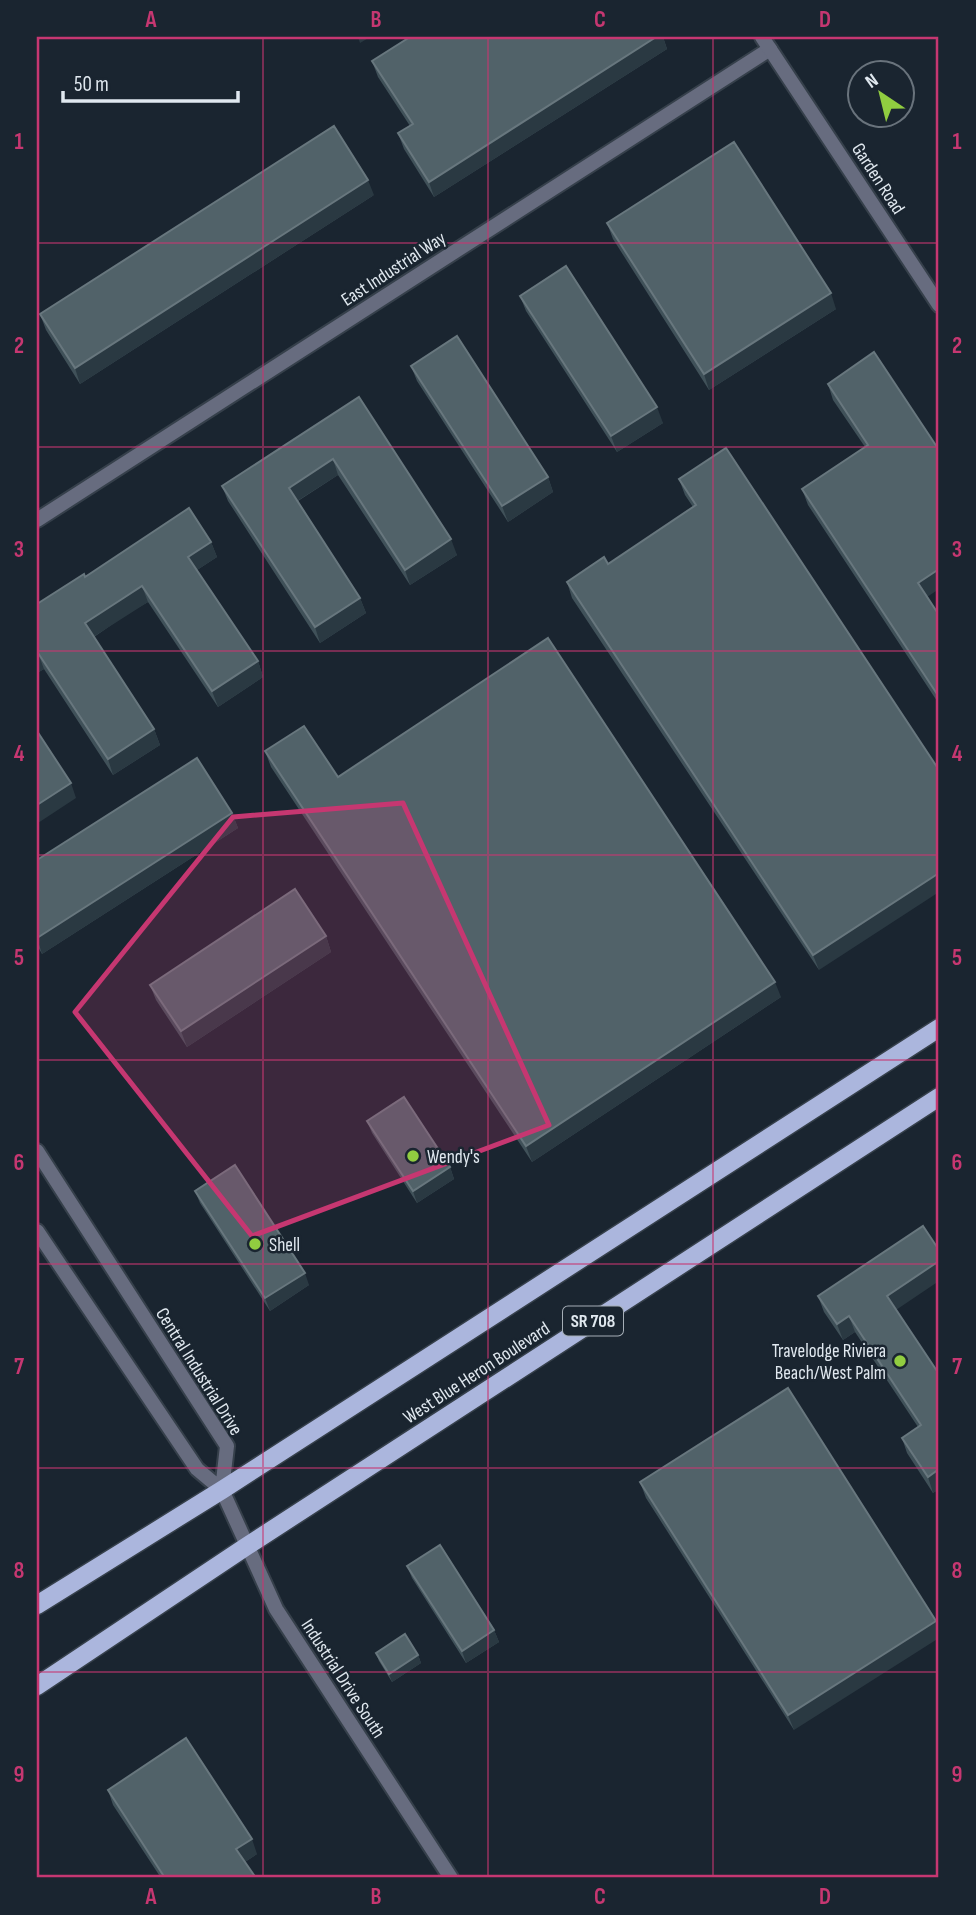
<svg xmlns="http://www.w3.org/2000/svg" width="976" height="1915" viewBox="0 0 976 1915" font-family="'Sofia Sans Condensed',sans-serif">
<rect width="100%" height="100%" fill="#1a2530"/>
<g fill="none" stroke-linecap="round" stroke-linejoin="round">
<defs>
<path id="minor" d="M37,520L770,49
M37,1151L227,1446L222,1490
M37,1231L197,1469L222,1490L276,1609L451,1878"/>
<path id="tertiary" d="M762,37L939,305"/>
<path id="primary" d="M37,1605L222,1490L939,1028
M37,1686L247,1546L939,1097"/>
</defs>
<use href="#minor" stroke="#36404b" stroke-width="18"/>
<use href="#tertiary" stroke="#36404b" stroke-width="18"/>
<use href="#primary" stroke="#36404b" stroke-width="21"/>
<use href="#minor" stroke="#676c7f" stroke-width="14"/>
<use href="#tertiary" stroke="#676c7f" stroke-width="14"/>
<use href="#primary" stroke="#abb6dd" stroke-width="18"/>
</g>
<path fill="#405159" d="M410,37H663L667,49L434,197L404,149L398,133L410,126L378,77L372,61Z
M374,195L80,384L46,330L40,314Z
M607,223L836,309L709,390L613,239Z
M520,296L663,423L617,452L526,311Z
M874,352L927,597L939,615V704L808,505L802,489L865,447L833,400L828,384Z
M411,366L548,477L553,492L508,522L417,381Z
M359,397L457,555L410,585L338,475L298,501L360,598L366,613L320,643L228,501L222,486Z
M726,448L819,970L572,598L567,582L608,564L693,507L685,495L679,479Z
M211,542L217,557L197,570L258,661L263,677L218,707L148,602L127,614L94,637L154,729L160,745L113,775L44,669L37,673V604L85,577Z
M265,751L338,777L781,997L532,1162L271,767Z
M232,813L238,828L42,954L37,945V860Z
M326,936L331,952L187,1047L156,1000L150,985Z
M367,1121L450,1167L454,1179L417,1203L372,1133Z
M195,1191L309,1285L270,1311L200,1203Z
M818,1296L896,1310L939,1374V1489L933,1493L907,1453L902,1438L918,1427L855,1332L843,1340L824,1312Z
M788,1388L794,1730L646,1498L640,1482Z
M407,1566L494,1630L499,1642L466,1663L412,1578Z
M376,1653L418,1655L421,1663L392,1682L379,1661Z
M108,1790L257,1854L245,1862L256,1878H161L113,1805Z"/>
<path fill="#2a3942" d="M358,37H370L360,43Z
M656,37H663L667,49L434,197L429,182Z
M368,180L374,195L80,384L75,368Z
M831,293L836,309L709,390L704,374Z
M657,407L663,423L617,452L611,436Z
M333,459L338,475L294,503L289,488Z
M548,477L553,492L508,522L502,506Z
M451,539L457,555L410,585L405,570Z
M211,542L217,557L194,572L188,557Z
M939,569V589L924,599L918,583Z
M142,586L148,602L90,639L85,623Z
M360,598L366,613L320,643L315,627Z
M38,653L44,669L37,673V654Z
M258,661L263,677L218,707L212,691Z
M154,729L160,745L113,775L108,759Z
M71,783L76,798L38,823L37,818V805Z
M232,813L238,828L42,954L37,938Z
M939,873V892L819,970L813,955Z
M326,936L331,952L187,1047L181,1031Z
M775,982L781,997L532,1162L526,1146Z
M450,1167L454,1179L417,1203L413,1191Z
M939,1261V1281L893,1312L887,1296Z
M305,1273L309,1285L270,1311L265,1298Z
M849,1316L855,1332L843,1340L837,1324Z
M939,1469V1489L933,1493L928,1477Z
M936,1621L939,1631V1638L794,1730L788,1715Z
M494,1630L499,1642L466,1663L462,1651Z
M418,1655L421,1663L392,1682L389,1674Z
M252,1839L257,1854L242,1864L236,1849Z"/>
<path fill="#516269" stroke="#68777e" stroke-width="2" d="M410,37H656L429,182L398,133L413,124L372,61Z
M334,126L368,180L75,368L40,314Z
M734,142L831,293L704,374L607,223Z
M566,266L657,407L611,436L520,296Z
M457,336L548,477L502,506L411,366Z
M874,352L939,450V569L918,583L939,615V697L802,489L868,445L828,384Z
M359,397L451,539L405,570L333,459L289,488L360,598L315,627L222,486Z
M726,448L939,770V873L813,955L567,582L604,557L608,564L696,505L679,479Z
M189,508L211,542L188,557L258,661L212,691L142,586L122,599L85,623L154,729L108,759L38,653L37,654V604L84,574L85,577Z
M548,638L775,982L526,1146L265,751L304,726L338,777Z
M37,731L71,783L37,805Z
M197,758L232,813L37,938V860Z
M295,889L326,936L181,1031L150,985Z
M404,1097L450,1167L413,1191L367,1121Z
M235,1165L305,1273L265,1298L195,1191Z
M923,1226L939,1250V1261L887,1296L939,1374V1469L928,1477L902,1438L921,1425L849,1316L837,1324L818,1296Z
M788,1388L936,1621L788,1715L640,1482Z
M440,1545L494,1630L462,1651L407,1566Z
M405,1634L418,1655L389,1674L376,1653Z
M186,1738L252,1839L236,1849L256,1878H165L108,1790Z"/>
<path fill="#c63771" fill-opacity="0.2" stroke="#c63771" stroke-width="5" stroke-linejoin="round" d="M403,803L549,1125L252,1236L75,1012L233,817Z"/>
<path fill="none" stroke="#c63771" stroke-width="2" stroke-opacity="0.55" d="M263,37V1878M488,37V1878M713,37V1878M37,243H939M37,447H939M37,651H939M37,855H939M37,1060H939M37,1264H939M37,1468H939M37,1672H939"/>
<g fill="#91cd40" stroke="#1a2530" stroke-width="2.5">
<circle cx="413" cy="1156" r="7"/>
<circle cx="255" cy="1244" r="7"/>
<circle cx="900" cy="1361" r="7"/>
</g>
<g text-anchor="middle" stroke-width="5" stroke-linejoin="round" paint-order="stroke">
<rect fill="#1a2530" stroke="#a5aeb6" stroke-width="2" x="563" y="1306.5" width="60" height="29" rx="5"/>
<g font-size="18" font-weight="bold" fill="#e0e8ef">
<text x="593" y="1327">SR 708</text>
</g>
<g font-size="19" fill="#e0e8ef" stroke="#1a2530">
<text transform="translate(879 178) rotate(57)" y="7">Garden Road</text>
<text transform="translate(393 268) rotate(-33)" y="7">East Industrial Way</text>
<text transform="translate(200 1371) rotate(58)" y="7">Central Industrial Drive</text>
<text transform="translate(476 1372) rotate(-33)" y="7">West Blue Heron Boulevard</text>
<text transform="translate(344 1678) rotate(57)" y="7">Industrial Drive South</text>
</g>
<g font-size="19" fill="#e0e8ef" stroke="#1a2530" text-anchor="start">
<text x="427" y="1163">Wendy's</text>
<text x="269" y="1251">Shell</text>
<text x="886" y="1357" text-anchor="end">Travelodge Riviera<tspan x="886" dy="22">Beach/West Palm</tspan></text>
</g>
</g>
<rect width="976" height="1915" fill="none" stroke="#1a2530" stroke-width="77"/>
<g transform="translate(881 94) rotate(325)"><circle r="33" fill="#1a2530" stroke="#69737c" stroke-width="2"/>
<path d="M0-5L12 26L0 18L-12 26Z" fill="#91cd40"/>
<text y="-10" font-size="19" font-weight="bold" text-anchor="middle" fill="#e0e8ef">N</text>
</g>
<path d="M63 91v10h175v-10" fill="none" stroke="#e0e8ef" stroke-width="3.5"/>
<text x="74" y="91" font-size="21" fill="#e0e8ef" stroke="#1a2530" stroke-width="5" paint-order="stroke">50 m</text>
<rect x="38" y="38" width="899" height="1838" fill="none" stroke="#c63771" stroke-width="2.5"/>
<g font-size="23" text-anchor="middle" font-weight="bold" fill="#c63771">
<text x="151" y="27">A</text>
<text x="376" y="27">B</text>
<text x="600" y="27">C</text>
<text x="825" y="27">D</text>
<text x="19" y="149">1</text>
<text x="957" y="149">1</text>
<text x="19" y="353">2</text>
<text x="957" y="353">2</text>
<text x="19" y="557">3</text>
<text x="957" y="557">3</text>
<text x="19" y="761">4</text>
<text x="957" y="761">4</text>
<text x="19" y="965">5</text>
<text x="957" y="965">5</text>
<text x="19" y="1170">6</text>
<text x="957" y="1170">6</text>
<text x="19" y="1374">7</text>
<text x="957" y="1374">7</text>
<text x="19" y="1578">8</text>
<text x="957" y="1578">8</text>
<text x="19" y="1782">9</text>
<text x="957" y="1782">9</text>
<text x="151" y="1904">A</text>
<text x="376" y="1904">B</text>
<text x="600" y="1904">C</text>
<text x="825" y="1904">D</text>
</g>
</svg>
